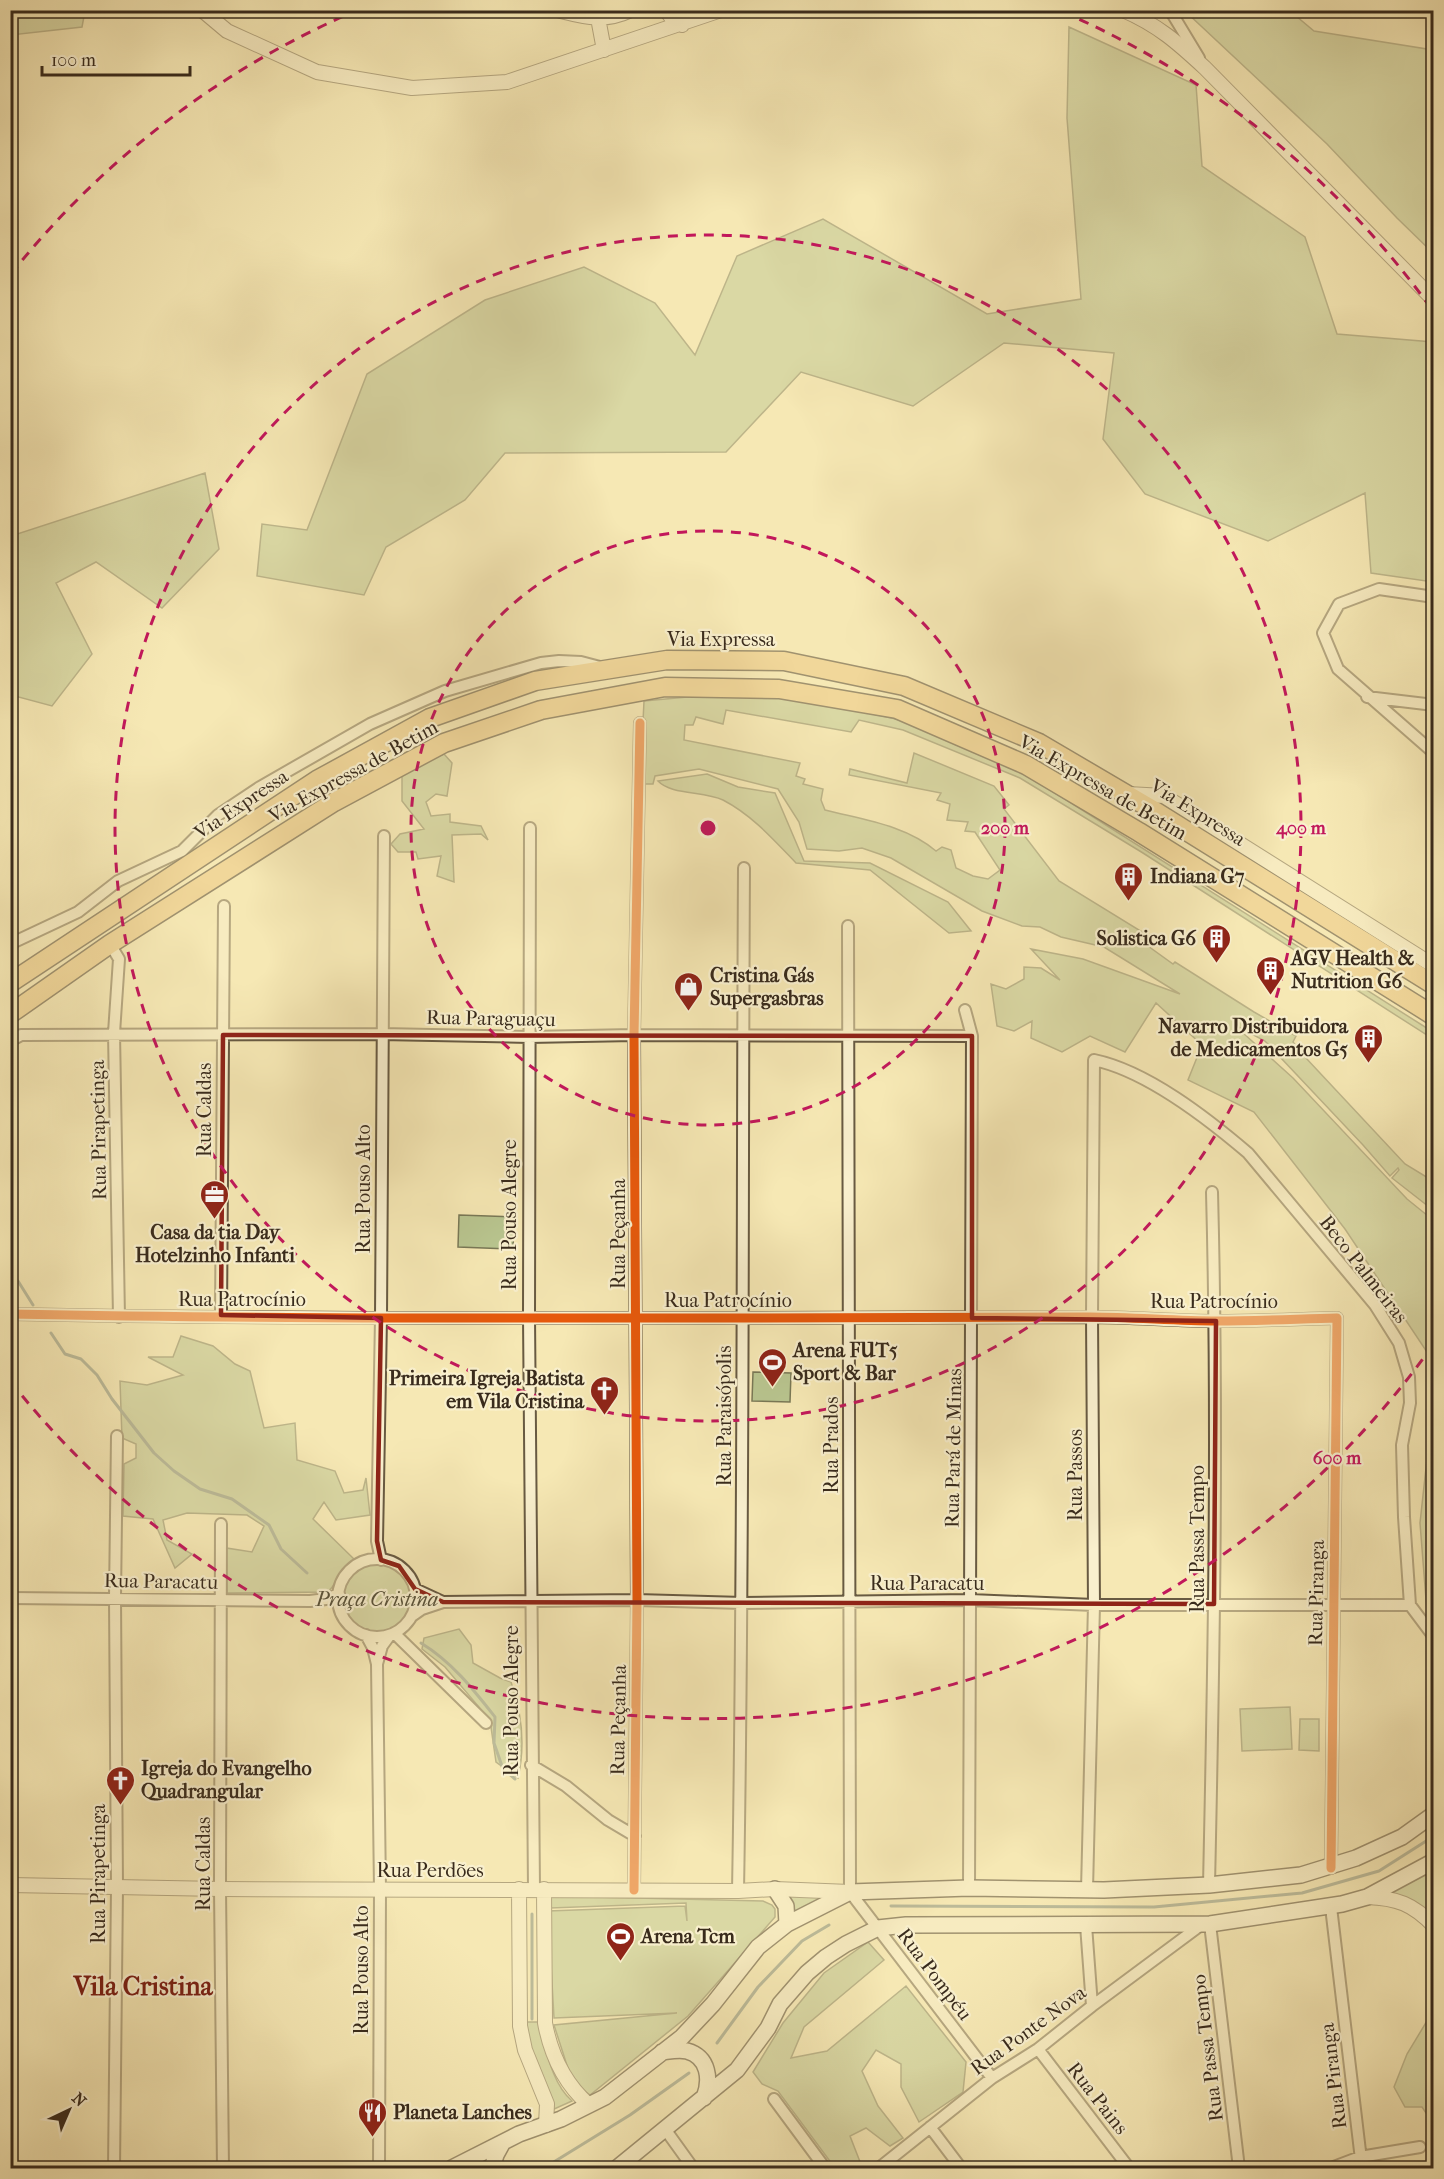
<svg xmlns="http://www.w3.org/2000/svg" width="1444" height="2179" viewBox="0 0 1444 2179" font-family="'IM FELL French Canon',serif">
<rect width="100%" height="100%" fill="#f6e8b4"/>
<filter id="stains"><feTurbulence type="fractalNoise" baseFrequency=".00333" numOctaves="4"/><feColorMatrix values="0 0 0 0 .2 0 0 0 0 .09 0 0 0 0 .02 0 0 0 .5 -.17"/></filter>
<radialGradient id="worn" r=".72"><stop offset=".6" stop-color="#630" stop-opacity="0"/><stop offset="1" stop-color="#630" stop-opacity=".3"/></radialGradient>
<path fill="#b9c690" stroke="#797856" stroke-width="1.5" d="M10,11L11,10L85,11L82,27L11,35Z
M1185,11H1290L1314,31L1433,50V253L1397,218L1327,144Z
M1069,27L1196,85L1202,166L1305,237L1337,334L1433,342V582L1371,573L1365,493L1268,541L1145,494L1103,439L1114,353L1004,343L913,406L801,372L726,452L505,453L465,500L386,547L364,595L257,576L262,524L307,530L367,374L485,300L584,267L655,303L695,355L737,256L823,219L987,314L1081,299L1067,118Z
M205,473L219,549L162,608L96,562L56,583L92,654L52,706L11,695V536Z
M742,692L845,708L910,722L1030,777L1433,1032V1039L1143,853L1020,778L903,730L859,720L851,732L726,710L723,724L696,717L693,725H685L684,740L800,763L796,776L805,779L803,784L823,789L821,800L825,810C864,820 905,825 936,851L942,847L951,850L956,868L973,876L988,879L1000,870L975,832L965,831L968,822L947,820L950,804L937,800L941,793L849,775L850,769L907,783L914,753L994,786L1009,805L1004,809L1059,881L1152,938L1148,946L1173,964L1175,962L1254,1012L1296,1036L1293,1042L1305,1057L1405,1164L1433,1181V1210L1392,1178L1399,1170L1398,1168L1390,1176L1363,1145L1265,1041L1233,1024L1293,1078L1407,1199L1433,1220V1621L1427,1612L1420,1523L1431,1422L1429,1355L1345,1229L1254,1112L1188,1080L1202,1045L1156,1003L1125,1052L1090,1036L1062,1052L1031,1038L1032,1021L1014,1031L997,1026L991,984L1006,989L1024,979V967L1041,968L1060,980L1031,949L1083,959L1180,994L1104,947L1061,937L1040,927L1022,926L982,911L891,858L862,848L839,851L807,849L799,822L778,789L699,769L655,776L653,784H640L644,701Z
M444,754L452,763L447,796L436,794L426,802L431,816L450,814V822L481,826L488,840L481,834L452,835L454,882L437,876L441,856L418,859L416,852H398L391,844L400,834L424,829L402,801V774L415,765Z
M707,774L738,787L775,793L804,861L870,863L948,902L971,931L949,933L870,870L796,863C774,840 752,815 723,800C704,791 671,795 658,781Z
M459,1215L514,1217L513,1249L458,1247Z
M181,1336L213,1346L235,1364L250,1371L264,1428L295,1423L297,1460L335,1471L344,1493L363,1490L366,1478L370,1515L336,1520L324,1502L313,1519L355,1560L328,1592L227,1593L226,1548L252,1552L264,1526L247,1515L187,1513L163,1520L167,1540L192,1554L175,1568L153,1519L123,1516L124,1464L136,1458V1444L122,1438L120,1381L147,1385L183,1375L148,1357H173Z
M753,1372L791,1373L790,1402L752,1401Z
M342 1599a35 35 0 1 1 70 0a35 35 0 1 1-70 0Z
M459,1629L471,1645L473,1663L500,1678L511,1682C522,1713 525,1747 518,1778L496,1762L490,1720L445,1667L422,1649L424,1638Z
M1290,1707L1292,1749L1242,1751L1240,1709Z
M1300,1719H1319V1751L1299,1750Z
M1433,1869V1918L1387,1894Z
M834,1895L792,1914L788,1896Z
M550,1896L763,1901L772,1905L775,1909V1917L688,2016L590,2095L572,2081L554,2025L677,2013L554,2018L548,1911L685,1906L687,1921L686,1903L550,1908Z
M868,1942L884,1960L804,2027L791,2058L827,2051L906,1986L966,2062L963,2092L919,2122L901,2087V2064L876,2050L862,2071L878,2106L903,2138L890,2146L866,2128L850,2136L862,2167L860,2168H835L778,2091L762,2084L753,2072L783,2023L824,1973Z
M1433,1966V2123L1422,2107H1405L1394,2087L1407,2054L1427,2021L1430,1977Z
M523,2022H538C546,2047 551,2083 572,2101L552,2110L528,2047Z"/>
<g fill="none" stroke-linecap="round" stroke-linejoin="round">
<path stroke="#758477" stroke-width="3" d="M18,1281L33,1305
M51,1333L65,1354L81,1359L97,1375L112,1399L154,1453L174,1471L200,1489L232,1499L269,1525L281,1549L307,1573
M421,1643C452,1662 473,1689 495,1717L494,1743L503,1769L515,1779
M891,1906L1154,1907L1302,1893L1379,1871L1434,1836
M532,1914V2019
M717,2043L758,1987L802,1941L829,1925
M544,2168L630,2115L689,2073"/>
<defs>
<path id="minor" d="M1170,10L1199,58
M1434,597L1379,589L1339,604L1323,633L1338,669L1434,753
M1367,697L1434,705
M530,828L529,1317L534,1889
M848,926L850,1892L992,2078
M10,944L78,912L118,881L182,851L218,815L260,787L370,724L445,691L541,663L559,661L581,662L600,667
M110,944L119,959L114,1033L119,1317
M965,1010L972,1036L969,1888
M10,1041L21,1035L381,1034L529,1037L634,1035L972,1036
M10,1314C255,1319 499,1318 744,1318C859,1318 975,1317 1090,1317C1133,1317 1175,1321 1217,1321C1257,1321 1297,1319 1337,1318L1331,1868
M221,1315L224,906
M221,1524L220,1889L223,2168
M338 1598a39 39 0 1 1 78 0a39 39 0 1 1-78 0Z
M381,1560L377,1541L381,1318L384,836
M415,1589L443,1602
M10,1598L310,1601L326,1599L339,1594
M1410,1605L1434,1637
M412,1616L422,1609L443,1602L637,1600L743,1603L970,1600L1094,1605H1410
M394,1633L486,1723
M366,1635L373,1648L377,1664L380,1889L379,2168
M377,1664L382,1646L390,1635
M531,1765L566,1786L608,1820L635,1836
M1209,1885C1214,1654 1218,1423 1212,1192
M634,1890L637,1600L634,1035L640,723
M1087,1890L1094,1605L1092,1317L1094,1060C1147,1071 1207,1118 1248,1153L1375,1305L1399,1343L1409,1377L1410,1403L1402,1445L1404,1517L1410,1605
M738,1891C744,1550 742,1209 744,868
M1331,1907L1362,2168
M1210,1924L1239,2168
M1086,1925L1092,2006
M1038,2049L1129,2168
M774,2099L825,2168
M930,2127L961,2168
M665,2129L693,2168
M114,2168L117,1887L115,1598L117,1436
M879,2168L992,2078L1038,2049L1092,2006L1201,1925
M1331,2168L1360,2157L1420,2147"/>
<path id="tertiary" d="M202,10L227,31L317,72L412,88L507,82L721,10
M557,10C585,17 604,23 631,10
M666,10L673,20L682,25
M1123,10C1158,25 1178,43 1205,68L1434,300
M598,18L604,50
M1128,794L1164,796L1434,966
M10,1885L220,1889L738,1891L775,1889L850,1892
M519,1889L520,2026L525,2050L547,2104L546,2125
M544,1889L545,2023C551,2055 565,2084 589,2105
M1367,1897C1397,1898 1413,1904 1434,1926"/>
<path id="secondary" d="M775,1889L786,1906L787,1924
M662,2052C670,2051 679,2049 687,2051C709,2057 711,2080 704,2098
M452,2168L519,2134L561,2119L605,2097L682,2037L713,2004L758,1947L787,1924L850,1892L969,1888L1104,1890L1209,1885L1301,1875L1356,1858L1402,1837L1434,1814
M492,2168L496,2155L502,2144
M617,2168L737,2070L768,2028L780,2004L807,1973L826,1957L846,1944L878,1928L906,1925L1210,1924L1342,1904L1367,1897L1434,1861"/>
<path id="trunk" d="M10,983L317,780L430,718L535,681L667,660L784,661L904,686L1039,743L1153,810L1434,985
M10,1014L110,944L334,802L444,743L541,710L665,687L779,689L897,709L1026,765L1139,832L1434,1016"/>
</defs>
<use href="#minor" stroke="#685a42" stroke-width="14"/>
<use href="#tertiary" stroke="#685a42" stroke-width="16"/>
<use href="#secondary" stroke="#392b1c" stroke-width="18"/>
<use href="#trunk" stroke="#392b1c" stroke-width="21"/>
<use href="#minor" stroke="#f9f0ce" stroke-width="10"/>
<use href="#tertiary" stroke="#f9f0ce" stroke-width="14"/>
<use href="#secondary" stroke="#f9f0ce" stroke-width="15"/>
<use href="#trunk" stroke="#ebc47a" stroke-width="18"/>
<defs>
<path id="cycleway" d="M10,1314C255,1319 499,1318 744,1318C859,1318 975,1317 1090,1317C1133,1317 1175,1321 1217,1321C1257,1321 1297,1319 1337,1318L1331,1868
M634,1890L637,1600L634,1035L640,723"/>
</defs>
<use href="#cycleway" stroke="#f9f0ce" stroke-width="13"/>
<use href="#cycleway" stroke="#e8590c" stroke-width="9"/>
</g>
<path d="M0 0H1444V2179H0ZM223,1035L972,1036V1318L1216,1321L1214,1604L443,1602L415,1589L399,1566L381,1560L377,1541L381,1318L221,1315Z" fill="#f6e8b4" fill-opacity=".55" fill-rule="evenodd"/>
<path fill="none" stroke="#8f2418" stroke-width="4.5" stroke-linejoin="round" d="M223,1035L972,1036V1318L1216,1321L1214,1604L443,1602L415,1589L399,1566L381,1560L377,1541L381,1318L221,1315Z"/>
<g fill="none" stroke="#c2185b" stroke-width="3" stroke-dasharray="10 8">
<circle cx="708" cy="828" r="297"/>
<circle cx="708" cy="828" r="593"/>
<path d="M1433 1345A890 890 0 0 1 11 1382M11 274A890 890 0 0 1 353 12M1063 12A890 890 0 0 1 1433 311"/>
</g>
<defs>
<symbol id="building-pin" viewBox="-11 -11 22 30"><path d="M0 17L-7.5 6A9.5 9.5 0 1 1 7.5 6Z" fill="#8f2418" stroke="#f9f0ce"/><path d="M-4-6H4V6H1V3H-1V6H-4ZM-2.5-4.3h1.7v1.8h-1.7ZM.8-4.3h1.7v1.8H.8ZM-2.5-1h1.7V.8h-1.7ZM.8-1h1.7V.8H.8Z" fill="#fff"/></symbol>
<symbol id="shop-pin" viewBox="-11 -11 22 30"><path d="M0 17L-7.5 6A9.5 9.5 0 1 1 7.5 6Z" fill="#8f2418" stroke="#f9f0ce"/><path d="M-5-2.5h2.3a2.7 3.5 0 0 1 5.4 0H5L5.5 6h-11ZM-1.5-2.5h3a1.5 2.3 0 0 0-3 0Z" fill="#fff"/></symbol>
<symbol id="office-pin" viewBox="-11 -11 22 30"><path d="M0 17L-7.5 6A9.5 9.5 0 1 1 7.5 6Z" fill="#8f2418" stroke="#f9f0ce"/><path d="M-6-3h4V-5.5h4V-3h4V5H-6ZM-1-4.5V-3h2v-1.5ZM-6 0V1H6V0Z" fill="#fff"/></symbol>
<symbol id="stadium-pin" viewBox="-11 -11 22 30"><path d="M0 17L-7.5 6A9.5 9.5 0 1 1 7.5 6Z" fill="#8f2418" stroke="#f9f0ce"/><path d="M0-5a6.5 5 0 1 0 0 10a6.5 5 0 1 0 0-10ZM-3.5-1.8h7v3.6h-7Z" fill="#fff"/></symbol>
<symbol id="church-pin" viewBox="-11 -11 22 30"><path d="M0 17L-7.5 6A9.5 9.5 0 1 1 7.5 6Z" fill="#8f2418" stroke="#f9f0ce"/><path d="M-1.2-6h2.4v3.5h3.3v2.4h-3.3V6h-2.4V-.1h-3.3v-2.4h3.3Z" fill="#fff"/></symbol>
<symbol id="restaurant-pin" viewBox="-11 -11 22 30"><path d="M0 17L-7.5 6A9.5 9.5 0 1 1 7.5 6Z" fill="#8f2418" stroke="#f9f0ce"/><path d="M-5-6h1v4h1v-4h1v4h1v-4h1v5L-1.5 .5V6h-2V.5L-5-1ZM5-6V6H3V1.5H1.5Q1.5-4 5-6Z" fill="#fff"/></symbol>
</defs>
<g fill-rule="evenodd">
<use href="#building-pin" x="1112" y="860" width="33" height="45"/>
<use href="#building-pin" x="1200" y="922" width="33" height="45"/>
<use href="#building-pin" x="1254" y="954" width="33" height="45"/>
<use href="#shop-pin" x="672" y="970" width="33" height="45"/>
<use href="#building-pin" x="1352" y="1022" width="33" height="45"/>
<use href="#office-pin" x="198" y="1178" width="33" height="45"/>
<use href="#stadium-pin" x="756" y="1346" width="33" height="45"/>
<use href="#church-pin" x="588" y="1374" width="33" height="45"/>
<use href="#church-pin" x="104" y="1764" width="33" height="45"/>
<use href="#stadium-pin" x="604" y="1920" width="33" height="45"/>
<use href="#restaurant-pin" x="356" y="2096" width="33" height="45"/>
</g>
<g text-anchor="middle" stroke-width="4.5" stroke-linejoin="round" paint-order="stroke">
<g font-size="20" fill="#392b1c" stroke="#f9f0ce">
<text x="721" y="646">Via Expressa</text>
<text transform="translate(353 771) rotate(-29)" y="7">Via Expressa de Betim</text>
<text transform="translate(1103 787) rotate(30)" y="7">Via Expressa de Betim</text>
<text transform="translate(241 804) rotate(-34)" y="7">Via Expressa</text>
<text transform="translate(1198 812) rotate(32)" y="7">Via Expressa</text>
<text transform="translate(491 1018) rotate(1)" y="7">Rua Paraguaçu</text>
<text transform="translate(204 1110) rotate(-90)" y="7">Rua Caldas</text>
<text transform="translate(98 1130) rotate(-91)" y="7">Rua Pirapetinga</text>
<text transform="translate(363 1189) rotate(-90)" y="7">Rua Pouso Alto</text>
<text transform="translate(509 1215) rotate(-90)" y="7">Rua Pouso Alegre</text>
<text transform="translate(618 1234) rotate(-90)" y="7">Rua Peçanha</text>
<text transform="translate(1364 1269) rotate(52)" y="7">Beco Palmeiras</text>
<text x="242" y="1306">Rua Patrocínio</text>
<text x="728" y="1307">Rua Patrocínio</text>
<text x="1214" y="1308">Rua Patrocínio</text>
<text transform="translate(724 1416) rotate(-90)" y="7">Rua Paraisópolis</text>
<text transform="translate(831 1445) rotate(-90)" y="7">Rua Prados</text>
<text transform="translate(953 1448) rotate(-89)" y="7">Rua Pará de Minas</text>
<text transform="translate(1075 1475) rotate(-90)" y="7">Rua Passos</text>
<text transform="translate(1197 1539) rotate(-90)" y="7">Rua Passa Tempo</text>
<text transform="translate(161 1581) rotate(1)" y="7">Rua Paracatu</text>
<text x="927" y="1590">Rua Paracatu</text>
<text transform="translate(1316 1593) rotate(-89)" y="7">Rua Piranga</text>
<text transform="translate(511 1701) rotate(-90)" y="7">Rua Pouso Alegre</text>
<text transform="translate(618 1720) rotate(-89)" y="7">Rua Peçanha</text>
<text transform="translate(203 1864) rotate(-90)" y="7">Rua Caldas</text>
<text x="430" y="1877">Rua Perdões</text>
<text transform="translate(98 1874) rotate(-90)" y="7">Rua Pirapetinga</text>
<text transform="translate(361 1970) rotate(-90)" y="7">Rua Pouso Alto</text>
<text transform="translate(935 1974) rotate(53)" y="7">Rua Pompéu</text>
<text transform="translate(1028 2030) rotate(-36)" y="7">Rua Ponte Nova</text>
<text transform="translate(1207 2048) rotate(-97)" y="7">Rua Passa Tempo</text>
<text transform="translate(1333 2076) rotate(-97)" y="7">Rua Piranga</text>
<text transform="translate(1098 2098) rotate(52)" y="7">Rua Pains</text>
</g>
<g font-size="20" font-weight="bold" fill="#392b1c" stroke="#f9f0ce" text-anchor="start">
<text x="1150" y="883">Indiana G7</text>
<text x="1196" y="945" text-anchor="end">Solistica G6</text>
<text x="1291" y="965">AGV Health &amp;<tspan x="1291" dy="23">Nutrition G6</tspan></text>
<text x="710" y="982">Cristina Gás<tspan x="710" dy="23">Supergasbras</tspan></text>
<text x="1348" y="1033" text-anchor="end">Navarro Distribuidora<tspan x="1348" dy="23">de Medicamentos G5</tspan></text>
<text x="215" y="1239" text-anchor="middle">Casa da tia Day<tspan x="215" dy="23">Hotelzinho Infanti</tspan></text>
<text x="793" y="1357">Arena FUT5<tspan x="793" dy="23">Sport &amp; Bar</tspan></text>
<text x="584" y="1385" text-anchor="end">Primeira Igreja Batista<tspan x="584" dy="23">em Vila Cristina</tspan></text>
<text x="141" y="1775">Igreja do Evangelho<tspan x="141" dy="23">Quadrangular</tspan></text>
<text x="641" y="1943">Arena Tcm</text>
<text x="393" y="2119">Planeta Lanches</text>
</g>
<g font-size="20" font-style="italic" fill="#595239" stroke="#f9f0ce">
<text x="377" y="1606">Praça Cristina</text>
</g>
<g font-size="26" font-weight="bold" fill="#7a1f14" stroke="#f9f0ce">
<text x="143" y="1995">Vila Cristina</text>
</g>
</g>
<circle cx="708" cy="828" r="9" fill="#c2185b" stroke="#f9f0ce" stroke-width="3"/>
<g font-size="18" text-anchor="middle" font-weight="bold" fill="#c2185b" stroke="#f9f0ce" stroke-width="4.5" stroke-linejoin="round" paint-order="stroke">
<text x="1005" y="834">200 m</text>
<text x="1301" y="834">400 m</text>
<text x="1337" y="1464">600 m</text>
</g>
<rect width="1444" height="2179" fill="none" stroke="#f6e8b4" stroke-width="36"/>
<rect x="12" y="12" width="1420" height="2155" fill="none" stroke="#392b1c" stroke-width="3"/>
<rect x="18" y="18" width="1408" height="2143" fill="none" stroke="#392b1c" stroke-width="1.5"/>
<g transform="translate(69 2110) rotate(44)" stroke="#f9f0ce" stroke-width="4.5" paint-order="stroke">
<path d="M0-4.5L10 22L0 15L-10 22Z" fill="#392b1c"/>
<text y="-9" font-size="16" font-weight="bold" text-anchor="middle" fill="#392b1c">N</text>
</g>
<path d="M42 66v9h148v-9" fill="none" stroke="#392b1c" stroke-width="3"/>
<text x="51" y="66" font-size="18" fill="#392b1c" stroke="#f9f0ce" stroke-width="4.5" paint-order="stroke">100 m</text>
<rect width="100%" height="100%" filter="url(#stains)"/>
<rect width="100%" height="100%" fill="url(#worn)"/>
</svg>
